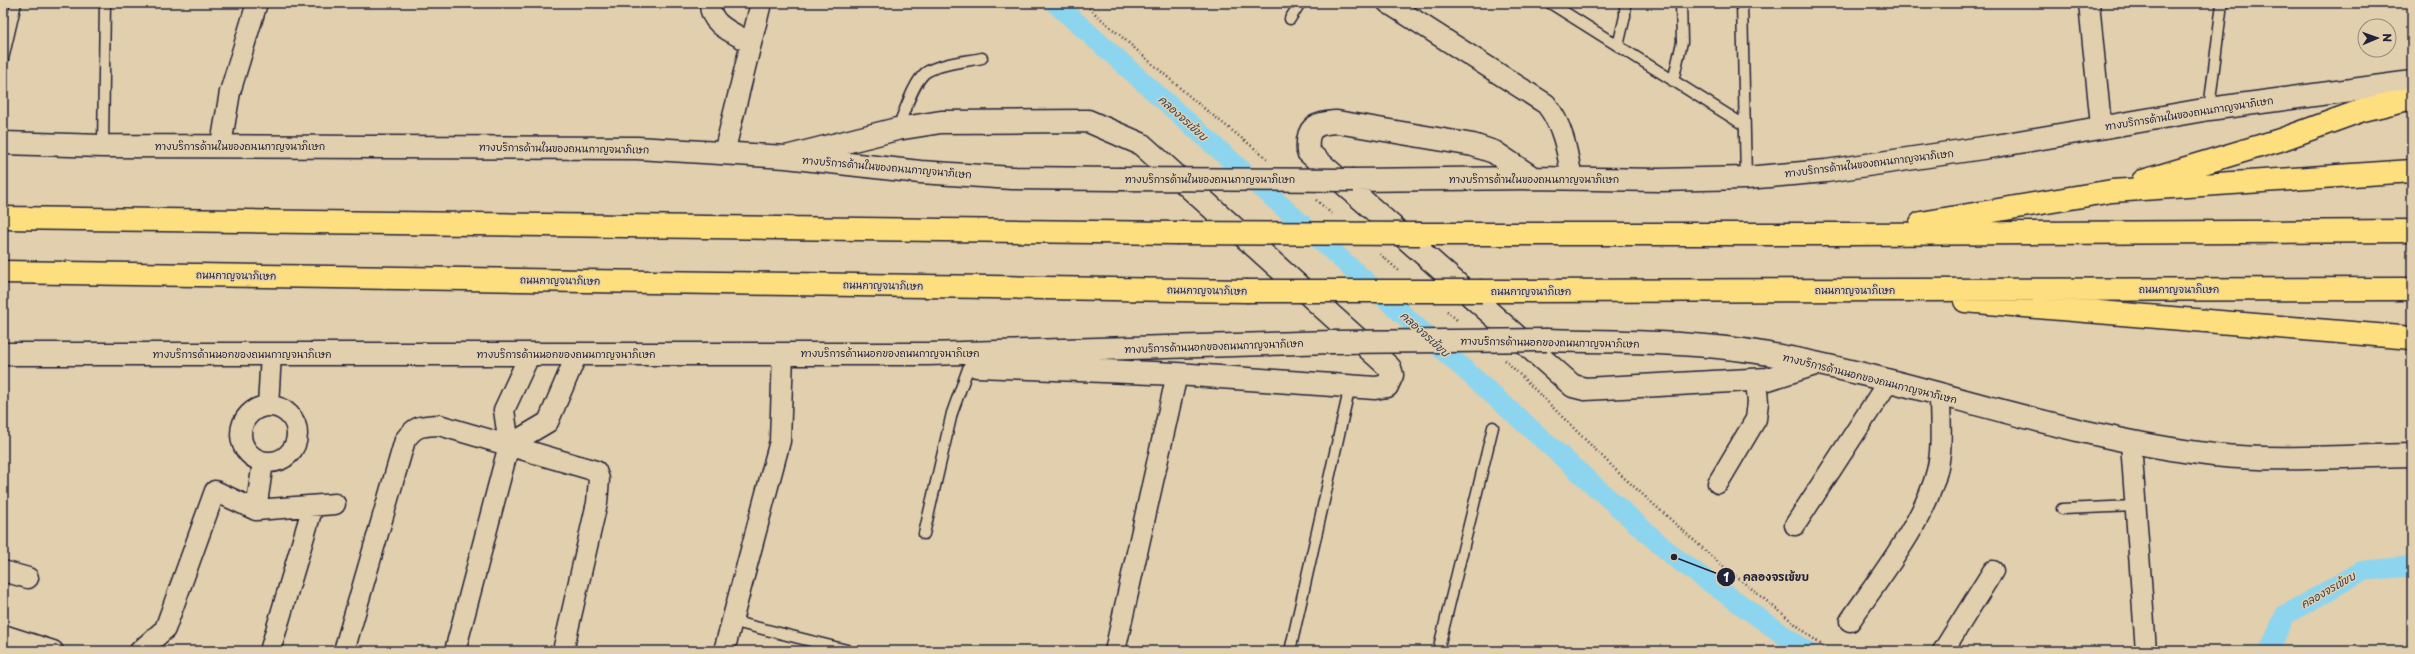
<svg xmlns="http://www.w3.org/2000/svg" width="2415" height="654" viewBox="0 0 2415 654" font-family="'Playpen Sans','Playpen Sans Thai',sans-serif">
<rect width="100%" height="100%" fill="#e1cfad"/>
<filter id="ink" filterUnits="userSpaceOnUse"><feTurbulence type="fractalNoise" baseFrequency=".025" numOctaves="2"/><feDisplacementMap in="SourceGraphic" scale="8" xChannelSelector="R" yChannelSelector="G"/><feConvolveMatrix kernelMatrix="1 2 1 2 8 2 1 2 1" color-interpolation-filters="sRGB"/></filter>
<g filter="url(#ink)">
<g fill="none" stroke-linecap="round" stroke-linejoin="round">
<path stroke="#8dd5ef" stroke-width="20" d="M1055,3L1674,557L1806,651
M2269,651L2285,615L2362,571L2412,566"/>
<defs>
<path id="lane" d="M1550,3L1744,125
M1742,3L1746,178
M1290,19L1300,3
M1618,46L1625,16V3
M3,59L16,3
M1673,81L1682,42L1681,3
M2209,109L2222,3
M897,129C904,114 913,83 925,73C936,64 968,61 982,58
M103,146L105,3
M2062,509L2135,506
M924,534L952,413L969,366
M731,621L847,650
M1290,651L1350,386
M1438,651L1493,427"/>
<path id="street" d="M710,3C709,25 734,33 751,43
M1388,3L1546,104C1564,127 1567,151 1572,179
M2089,3L2101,126
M221,145L230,92L257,3
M724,153L761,3
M530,354L504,410L509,445L548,422L577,354
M268,406L271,354
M241 434a28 28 0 1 1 56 0a28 28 0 1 1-56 0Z
M2131,443L2146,651
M1718,483L1756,419L1758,402L1756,380
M256,510L263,462
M1795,525L1888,382
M3,571L28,578
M1850,621C1879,578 1925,521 1937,471C1943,447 1940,420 1940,395
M3,635L53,651
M140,651L165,629L215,491L256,510L335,504
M270,651L313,506
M344,651L405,440C416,425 421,426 439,425L596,471L599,479L597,503L563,651
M455,651L509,445
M724,651L780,441L783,354
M1115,651L1177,374
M1943,651L1993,571"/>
<path id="secondary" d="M3,143L103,146L637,148L786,157L920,172L1012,178L1118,179
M786,157L897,129L941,122L1088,121L1141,144L1390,368L1392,375L1387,386L1375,388L1177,374L977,366
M1533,178L1494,152L1473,145L1337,122C1314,123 1306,128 1308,152L1573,386L1585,389L1768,379L1815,364
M1354,180L1533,178L1659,180L1746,178L1826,171L1996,146L2209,109L2412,82
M1547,340C1618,342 1692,341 1763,353C1915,379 2060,437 2214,455C2279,462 2346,456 2412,455
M3,354H928L1332,342"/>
<path id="highway" d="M2143,181L2280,140L2363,110L2412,98
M3,218L1175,233
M1921,223L2112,191L2412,171
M1420,234H1853L2412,231
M3,272L1246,291
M1482,291L2412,289
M1965,301L2412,338"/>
</defs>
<use href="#lane" stroke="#22223b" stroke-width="13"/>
<use href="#street" stroke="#22223b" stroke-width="23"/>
<use href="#secondary" stroke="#22223b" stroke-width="25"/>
<use href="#highway" stroke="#22223b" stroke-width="25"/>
<path stroke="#22223b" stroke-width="2.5" stroke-dasharray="1 3" stroke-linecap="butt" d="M1083,3L1196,102L1268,159
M1316,200L1332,214
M1380,254L1399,271
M1447,311L1457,320
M1505,360L1621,475L1718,562L1829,651"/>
<use href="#lane" stroke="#e1cfad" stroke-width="10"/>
<use href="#street" stroke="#e1cfad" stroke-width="20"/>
<use href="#secondary" stroke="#e1cfad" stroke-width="22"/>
<use href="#highway" stroke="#fddf80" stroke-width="22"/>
<defs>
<path id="secondary-bridge" d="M1118,179L1354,180
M1332,342L1547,340"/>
<path id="highway-bridge" d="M1175,233L1420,234
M1246,291H1482"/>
</defs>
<use href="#secondary-bridge" stroke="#22223b" stroke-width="25" stroke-linecap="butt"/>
<use href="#highway-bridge" stroke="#22223b" stroke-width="25" stroke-linecap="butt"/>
<use href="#secondary-bridge" stroke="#e1cfad" stroke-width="22"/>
<use href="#highway-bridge" stroke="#fddf80" stroke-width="22"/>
</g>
</g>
<g text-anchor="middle" stroke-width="3" stroke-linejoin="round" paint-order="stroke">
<g font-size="10" fill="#22223b" stroke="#e1cfad">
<text transform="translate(2189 113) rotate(-9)" y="4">ทางบริการด้านในของถนนกาญจนาภิเษก</text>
<text x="240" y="150">ทางบริการด้านในของถนนกาญจนาภิเษก</text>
<text transform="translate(564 148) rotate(1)" y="4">ทางบริการด้านในของถนนกาญจนาภิเษก</text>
<text transform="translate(1869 163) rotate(-7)" y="4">ทางบริการด้านในของถนนกาญจนาภิเษก</text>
<text transform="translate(887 167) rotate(5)" y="4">ทางบริการด้านในของถนนกาญจนาภิเษก</text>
<text x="1210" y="183">ทางบริการด้านในของถนนกาญจนาภิเษก</text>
<text x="1534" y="183">ทางบริการด้านในของถนนกาญจนาภิเษก</text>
<text transform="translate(236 275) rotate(1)" y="4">ถนนกาญจนาภิเษก</text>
<text transform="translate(560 280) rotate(1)" y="4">ถนนกาญจนาภิเษก</text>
<text transform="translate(883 285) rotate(1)" y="4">ถนนกาญจนาภิเษก</text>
<text x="2179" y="293">ถนนกาญจนาภิเษก</text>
<text transform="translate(1207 290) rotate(1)" y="4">ถนนกาญจนาภิเษก</text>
<text x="1855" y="294">ถนนกาญจนาภิเษก</text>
<text x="1531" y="295">ถนนกาญจนาภิเษก</text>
<text transform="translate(1550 342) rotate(1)" y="4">ทางบริการด้านนอกของถนนกาญจนาภิเษก</text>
<text transform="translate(1214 346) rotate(-2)" y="4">ทางบริการด้านนอกของถนนกาญจนาภิเษก</text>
<text x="890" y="357">ทางบริการด้านนอกของถนนกาญจนาภิเษก</text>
<text x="242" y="358">ทางบริการด้านนอกของถนนกาญจนาภิเษก</text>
<text x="566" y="358">ทางบริการด้านนอกของถนนกาญจนาภิเษก</text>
<text transform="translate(1870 378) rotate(14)" y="4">ทางบริการด้านนอกของถนนกาญจนาภิเษก</text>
</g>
<g font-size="11" font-style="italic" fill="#323d56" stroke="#e1cfad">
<text transform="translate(1183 118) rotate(42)" y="4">คลองจรเข้ขบ</text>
<text transform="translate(1425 334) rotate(42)" y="4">คลองจรเข้ขบ</text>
<text transform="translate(2328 590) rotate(-30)" y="4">คลองจรเข้ขบ</text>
</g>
</g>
<path fill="none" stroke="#22223b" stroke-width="1.5" d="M1674 557L1726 577"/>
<g fill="#22223b" stroke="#e1cfad" stroke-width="1.5">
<circle cx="1674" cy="557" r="4"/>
<circle cx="1726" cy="577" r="10"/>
</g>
<g font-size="12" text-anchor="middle" font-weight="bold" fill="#fff">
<text x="1726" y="582">1</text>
</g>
<g font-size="11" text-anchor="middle" font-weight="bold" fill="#22223b" stroke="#e1cfad" stroke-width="3" stroke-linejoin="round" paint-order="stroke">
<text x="1776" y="581">คลองจรเข้ขบ</text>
</g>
<rect width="2415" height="654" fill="none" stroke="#e1cfad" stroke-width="16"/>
<rect x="8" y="8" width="2399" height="638" fill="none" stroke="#22223b" stroke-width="1.5" filter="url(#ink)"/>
<g transform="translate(2377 38) rotate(88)"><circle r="19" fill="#e1cfad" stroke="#958a7f"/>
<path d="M0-3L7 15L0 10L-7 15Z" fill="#22223b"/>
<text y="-6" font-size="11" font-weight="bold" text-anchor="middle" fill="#22223b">N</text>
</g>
</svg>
